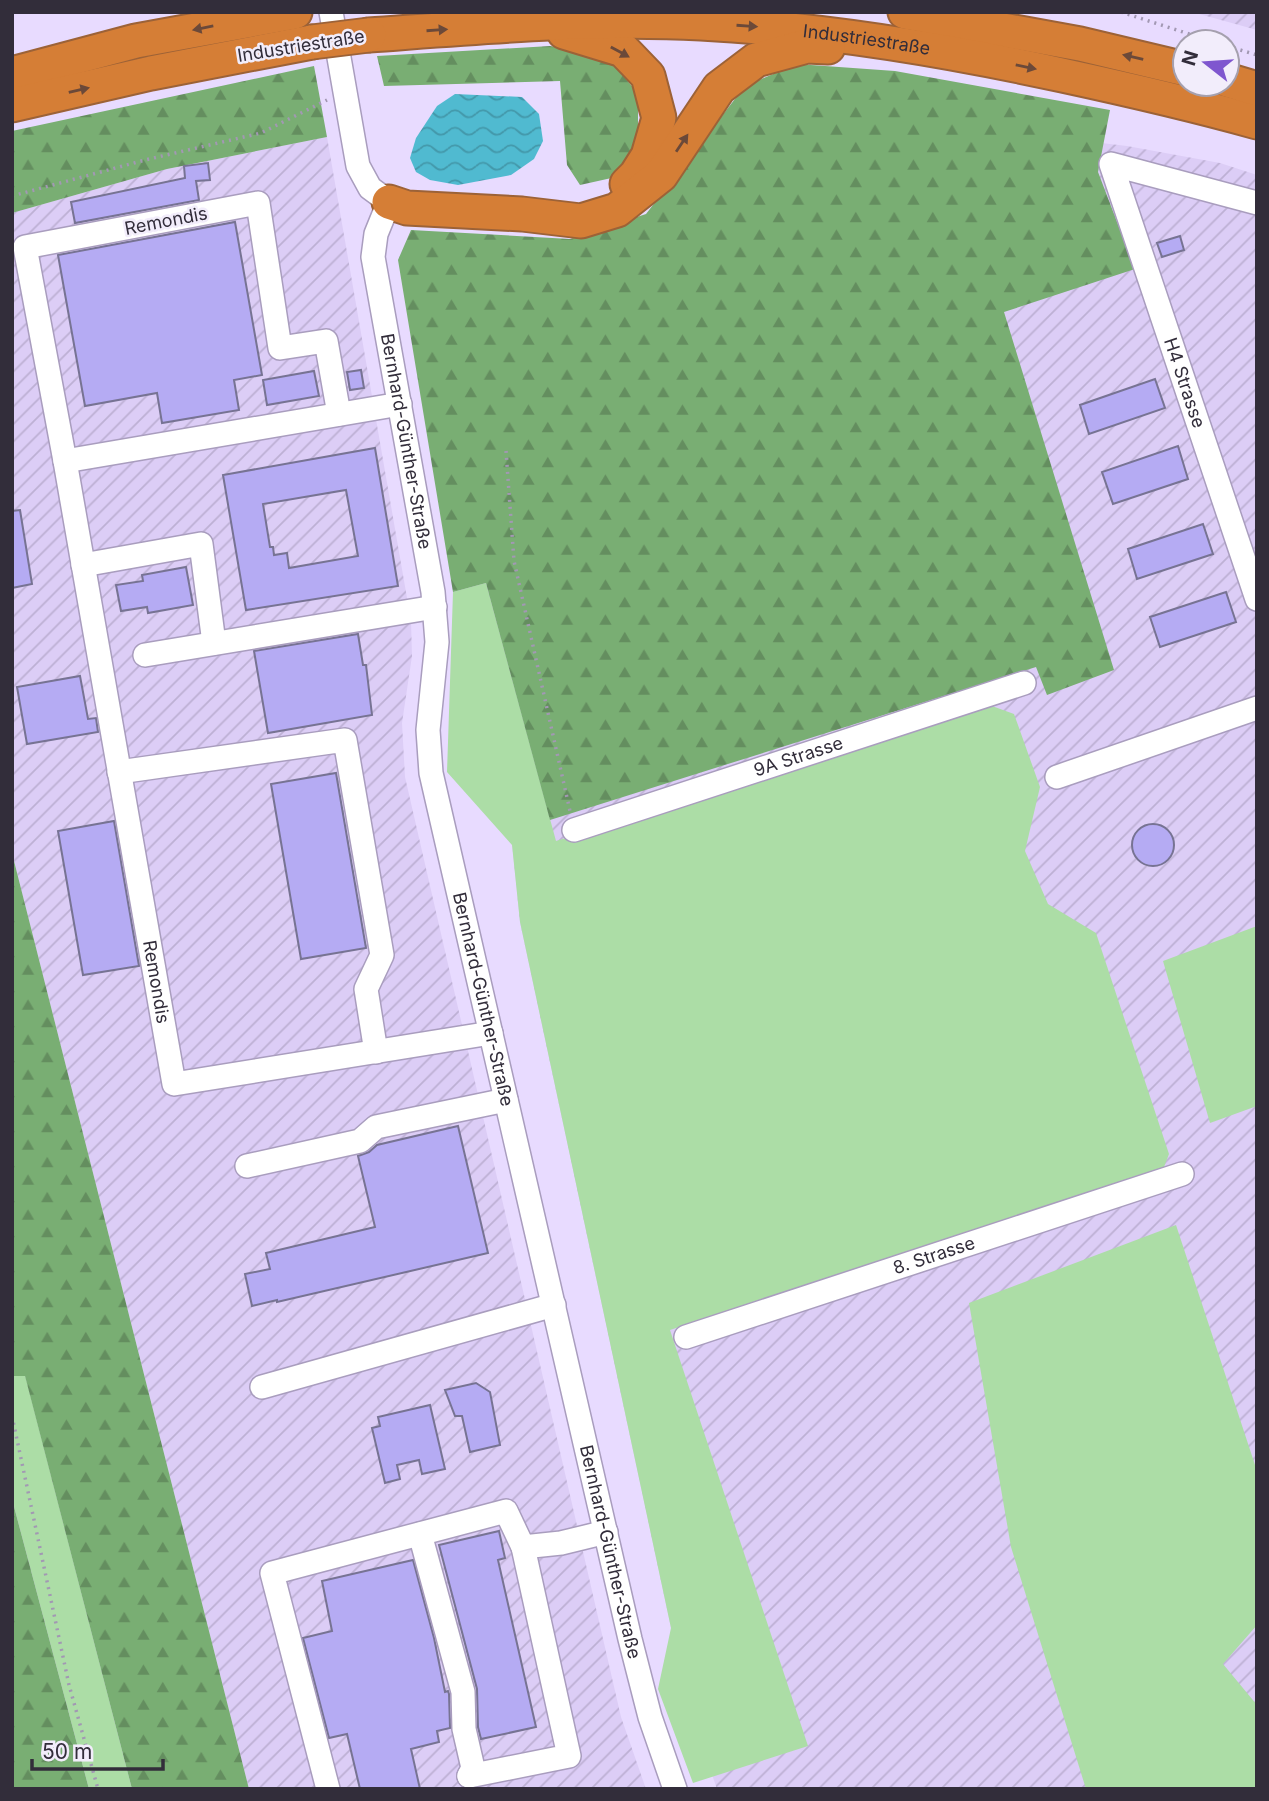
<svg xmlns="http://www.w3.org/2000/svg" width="1269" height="1801" viewBox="0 0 1269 1801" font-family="Inter,sans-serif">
<defs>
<pattern id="industrial-furrows" width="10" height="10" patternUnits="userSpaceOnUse" patternTransform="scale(1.75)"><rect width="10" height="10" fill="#dccdf6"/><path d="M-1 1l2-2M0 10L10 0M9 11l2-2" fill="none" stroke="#bdb0d4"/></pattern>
<pattern id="forest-firs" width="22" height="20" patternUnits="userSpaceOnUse" patternTransform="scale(1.75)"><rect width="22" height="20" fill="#79ae73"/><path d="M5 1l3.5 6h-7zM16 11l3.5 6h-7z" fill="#648e5f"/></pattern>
<pattern id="water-waves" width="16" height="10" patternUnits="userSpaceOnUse" patternTransform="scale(1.75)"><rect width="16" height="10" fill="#50bad0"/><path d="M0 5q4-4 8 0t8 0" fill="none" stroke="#4398aa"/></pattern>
</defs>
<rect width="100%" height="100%" fill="#e8dbff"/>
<path fill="url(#industrial-furrows)" d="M1192,12H1257V30Z
M817,110L1127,146L1220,163L1257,175V1789H717L687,1702L520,922L477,496Z
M327,137L411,621L412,656L402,723L405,777L621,1717L646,1789H249L12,853V213L167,169Z"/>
<path fill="#acdda6" d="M486,583L556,841L992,706L1014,714L1040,787L1025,851L1048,904L1096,933L1169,1154L1164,1167L670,1330L808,1746L693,1783L658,1689L671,1628L520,922L512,845L447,772L453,592Z
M1257,926V1106L1210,1123L1163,961Z
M1176,1225L1257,1471V1625L1223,1664L1257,1705V1789H1086L1011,1547L969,1303Z
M25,1375L132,1789H89L12,1499V1376Z"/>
<path fill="url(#forest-firs)" d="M550,46L606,56L638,93V142L616,177L580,185L567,165L560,81L384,86L377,56Z
M797,64L895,71L1110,110L1098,172L1135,269L1004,312L1114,670L1047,695L1036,667L550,820L486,583L453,592L398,260L411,230L570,239L646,214L745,86Z
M314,66L327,137L167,169L12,213V131Z
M12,853L249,1789H132L25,1376H12Z
M12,1499L89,1789H12Z"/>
<path fill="url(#water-waves)" d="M455,94L522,97L539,114L543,141L534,159L511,175L458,185L430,180L416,172L410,158L416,138L437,106Z"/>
<path fill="#b5abf3" stroke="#777393" stroke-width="2" fill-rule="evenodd" d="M208,163L210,180L196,181L199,200L75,223L71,202L185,178L184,166Z
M235,222L262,375L234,380L239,410L162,423L157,393L85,406L58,255Z
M1180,236L1184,250L1162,257L1157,243Z
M361,370L364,388L350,390L347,372Z
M314,371L319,396L267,405L263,380Z
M1155,379L1165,408L1089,434L1080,405Z
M1178,446L1188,479L1113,504L1102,472Z
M375,448L398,586L246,610L223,475ZM346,490L358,556L289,568L287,553L274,555L273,547H270L263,504Z
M20,510L32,584L12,588V511Z
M1203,524L1213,554L1137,579L1128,549Z
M186,567L193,605L148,613L147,607L121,611L116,585L143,581L142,575Z
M1226,592L1236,622L1160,647L1150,617Z
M358,634L363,665H366L372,715L268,733L254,651Z
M80,676L88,719L96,718L98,732L27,744L17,687Z
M336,773L366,948L301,959L271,784Z
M114,821L139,966L83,975L58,831Z
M1132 845a21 21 0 1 1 42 0a21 21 0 1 1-42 0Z
M458,1126L488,1253L277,1302V1300L252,1306L245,1274L270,1269L266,1253L375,1227L358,1156L369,1152L377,1145Z
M476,1383L490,1392L500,1445L470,1452L462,1416H455L445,1390Z
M430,1405L445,1469L422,1474L419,1460L397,1465L400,1479L385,1483L372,1428L380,1426L378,1417Z
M499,1531L505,1558L498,1560L536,1727L481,1739L478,1727L477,1689L439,1545Z
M413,1560L434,1638L445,1692L448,1691L449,1694L450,1728L437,1731L439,1742L411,1749L420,1789H360L347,1734L329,1738L303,1638L332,1631L322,1581Z"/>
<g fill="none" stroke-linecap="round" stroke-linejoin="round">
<defs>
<g id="minor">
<path id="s1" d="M331,12L358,166L370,188L389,202L376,234L373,257L433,592L437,642L428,730L431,773L630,1639L650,1717L675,1789"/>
<path id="s2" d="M1257,203L1111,164L1257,599"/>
<path id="s3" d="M339,414L326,341L280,348L258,203L25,247L65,461L174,1084L491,1033"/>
<path d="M65,461L400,404"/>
<path d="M83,565L201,544L214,643"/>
<path d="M145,655L435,607"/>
<path d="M119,772L345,740L382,955L366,989L376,1052"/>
<path d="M1057,777L1257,708"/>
<path id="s4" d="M574,830L1024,683"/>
<path d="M247,1166L360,1141L376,1127L506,1100"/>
<path id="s5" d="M686,1337L1182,1174"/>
<path d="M262,1387L554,1305"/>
<path d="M420,1534L463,1692L464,1729L473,1768L469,1776"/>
<path d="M469,1776L569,1756L523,1547"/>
<path d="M328,1789L272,1573L506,1511L523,1547L561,1543L606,1532"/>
</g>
<g id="highway">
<path d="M905,12L1080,44L1185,69"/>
<path d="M564,32L623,50L648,76L659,118L648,156L636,175L627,184"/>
<path id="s6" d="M369,35C480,27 590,17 701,23C823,29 943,49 1062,75C1127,89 1192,104 1257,122"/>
<path d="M12,74L136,41L295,12"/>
<path d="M1227,80L1257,89"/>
<path d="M12,105L151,73L312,42"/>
<path d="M389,202L407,208L522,214L581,221L617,210L661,175L719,88L756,60L807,46L828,47"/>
</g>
</defs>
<use href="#minor" stroke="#a99dbe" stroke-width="26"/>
<use href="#highway" stroke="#9c6237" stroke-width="37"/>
<path stroke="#a298b3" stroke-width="3.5" stroke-dasharray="2 5" stroke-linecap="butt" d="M1121,12L1214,42
M1227,46L1257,55
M12,196L145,160L261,133L327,100
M506,451L514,561L570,811
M12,1416L69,1685L98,1789"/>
<use href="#minor" stroke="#fff" stroke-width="23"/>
<use href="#highway" stroke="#d57e36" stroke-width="33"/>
<defs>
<path id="highway-bridge" d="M312,42L369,35"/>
</defs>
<use href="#highway-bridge" stroke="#9c6237" stroke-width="37" stroke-linecap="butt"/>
<use href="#highway-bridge" stroke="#d57e36" stroke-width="33"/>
</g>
<defs><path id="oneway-solid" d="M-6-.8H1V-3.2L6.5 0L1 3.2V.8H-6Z" transform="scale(1.75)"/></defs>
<g fill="#6b4939">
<use href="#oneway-solid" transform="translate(747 26) rotate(4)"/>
<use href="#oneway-solid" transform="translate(203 28) rotate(169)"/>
<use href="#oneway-solid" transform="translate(437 30) rotate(-4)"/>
<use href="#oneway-solid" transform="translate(620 52) rotate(29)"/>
<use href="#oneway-solid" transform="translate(1133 57) rotate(-167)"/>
<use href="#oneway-solid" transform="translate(1026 67) rotate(12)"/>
<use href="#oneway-solid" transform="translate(79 90) rotate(-13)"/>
<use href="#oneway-solid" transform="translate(682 143) rotate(-56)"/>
</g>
<g text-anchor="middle" stroke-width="5" stroke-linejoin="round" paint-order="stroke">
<g font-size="18" fill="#322d3a" stroke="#f2edfb">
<text dy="6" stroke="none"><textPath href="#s6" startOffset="499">Industriestraße</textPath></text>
<text transform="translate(301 46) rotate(-9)" y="6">Industriestraße</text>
<text transform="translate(166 221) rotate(-11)" y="6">Remondis</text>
<text dy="6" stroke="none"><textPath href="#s2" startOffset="382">H4 Strasse</textPath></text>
<text dy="6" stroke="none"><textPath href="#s1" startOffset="450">Bernhard-Günther-Straße</textPath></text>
<text dy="6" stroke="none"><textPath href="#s4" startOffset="236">9A Strasse</textPath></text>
<text dy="6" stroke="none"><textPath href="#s3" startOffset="1251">Remondis</textPath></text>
<text dy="6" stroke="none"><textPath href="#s1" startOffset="1017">Bernhard-Günther-Straße</textPath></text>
<text dy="6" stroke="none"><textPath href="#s5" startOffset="261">8. Strasse</textPath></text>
<text dy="6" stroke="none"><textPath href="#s1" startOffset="1584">Bernhard-Günther-Straße</textPath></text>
</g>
</g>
<rect width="1269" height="1801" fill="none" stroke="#322d3a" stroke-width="28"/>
<g transform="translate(1206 63) rotate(287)"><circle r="33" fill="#f2edfb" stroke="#a5a0ae" stroke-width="2"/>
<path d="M0-5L12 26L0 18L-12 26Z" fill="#7f56cf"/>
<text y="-10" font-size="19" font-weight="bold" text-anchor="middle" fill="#322d3a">N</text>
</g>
<path d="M32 1759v10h131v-10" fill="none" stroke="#322d3a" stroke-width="3.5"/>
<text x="42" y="1759" font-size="21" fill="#322d3a" stroke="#f2edfb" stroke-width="5" paint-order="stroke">50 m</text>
</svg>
